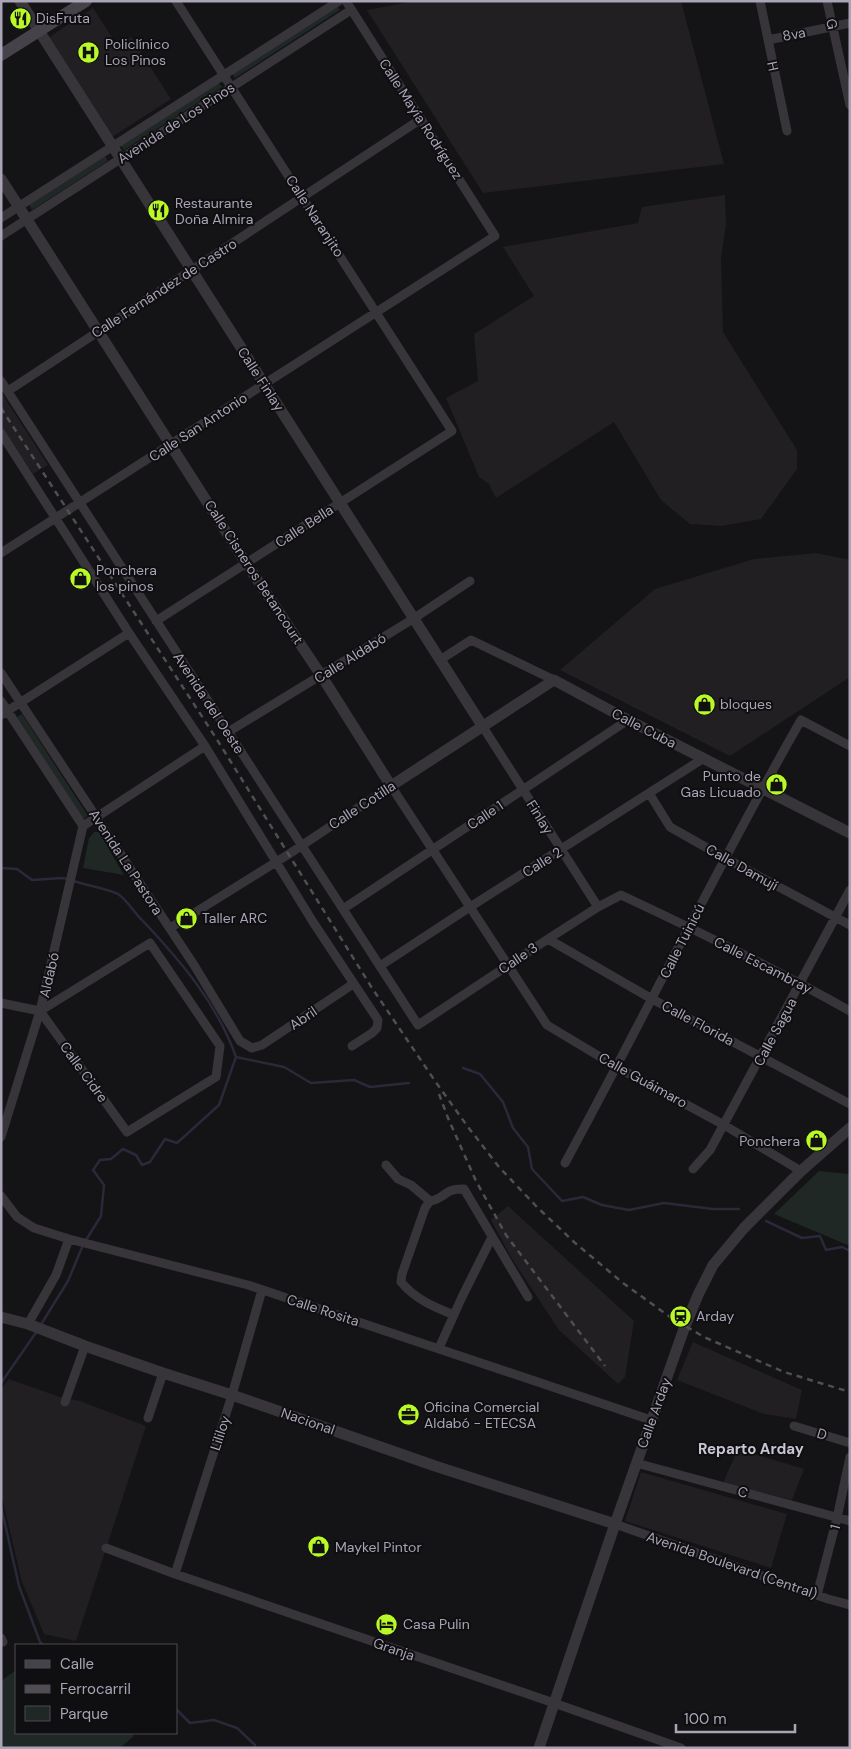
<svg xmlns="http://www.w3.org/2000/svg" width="851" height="1749" viewBox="0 0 851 1749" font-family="'DM Sans',sans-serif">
<rect width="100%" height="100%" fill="#141315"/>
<path fill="#211f22" d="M415,1H681L724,164L483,193L367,10Z
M93,8L117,45L131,37L171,99L112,137L48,38Z
M725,195L726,224L721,258L723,332L797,450V469L761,519L722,526L690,524L661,500L614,422L496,498L489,484L479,477L446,398L478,381L474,334L534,296L503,247L638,223L642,207Z
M1,392L48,465L33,474L1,426Z
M816,553L850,560V677L730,756L560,670L655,589L754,559Z
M508,1206L634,1321L625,1377L618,1384L559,1330L512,1259L491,1220Z
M693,1342L802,1390L796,1419L764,1414L677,1380Z
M9,1379L60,1397L80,1401L146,1426L76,1641L44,1634L22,1582L1,1493V1389Z
M738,1449L804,1469L792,1500L723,1483Z
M641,1472L787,1514L771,1568L625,1521Z"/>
<path fill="#1f2825" d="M337,6L340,10L235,78L232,74Z
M219,83L222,87L124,150L121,146Z
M105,156L108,161L32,210L29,205Z
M22,714L88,816L83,819L17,717Z
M94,832H99L124,875L83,868L89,838Z
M819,1171L850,1174V1246L774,1214Z
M16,1670V1733H132L134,1736L120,1748H1V1681Z"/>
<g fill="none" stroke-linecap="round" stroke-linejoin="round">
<path stroke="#2a2939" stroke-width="2.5" d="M1,868L17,869L32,880L62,878L68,879
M74,881C85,885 108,889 118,894C126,899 134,912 141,919C180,960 217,1003 236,1057L219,1105L177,1143L165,1139L150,1162L142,1165L136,1155L123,1149L111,1159L100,1160L93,1170L104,1185L101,1216L86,1240
M236,1057L284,1067L311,1083L354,1080L370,1087L409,1083
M463,1068L480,1074L503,1102L513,1128L528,1147L532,1169L562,1201L583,1197L602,1205L629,1210L664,1203L713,1209H739
M766,1221L802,1238L820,1236L826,1250L842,1247L850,1251
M40,1326L68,1281L83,1245
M1,1383L37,1331
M1,1506L19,1586L40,1642L43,1645
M176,1709L190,1723L214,1720L237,1728L255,1745V1748"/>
<path stroke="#37343a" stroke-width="9" d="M760,1L787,131
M827,1L850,105
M768,40L850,23
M1,218L339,1
M1,236L351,10
M1,381L418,1025L548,939L598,907L621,895C698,931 775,969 850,1011
M8,391L421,119
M1,433L129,633L205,746L313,922L378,1020L377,1028L372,1033L352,1046
M1,553L495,236L346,1
M156,621L452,431L176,1
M440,660L471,640L554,680
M1,673L194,965L240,1041L252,1048L262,1045L353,984
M1,701L83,826
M1,715L129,633
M483,727L598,907
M228,732L413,619L470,581
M649,793L670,827L725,858L850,925
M343,909L628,720
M170,928L289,854L391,786L547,1025L617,1067L724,1125L801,1171
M548,939L652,999L850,1104
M380,966L470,907L704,758
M1,1003L40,1011L150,943L220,1046L216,1077L127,1132L40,1011
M1,1137L40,1011L83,826L205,746
M565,1163C645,1016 718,865 801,720L850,746
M386,1165L398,1179L411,1185L430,1201
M693,1169L710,1150L850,890
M1,1196L17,1217L34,1228L69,1239L248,1285L651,1420
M454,1315C434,1307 415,1299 401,1282L402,1274L425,1208L430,1201C445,1199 444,1188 464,1189L528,1297
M28,1324L56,1275L69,1239
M439,1348L462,1297L492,1237
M65,1402L85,1346
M148,1418L163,1373
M794,1426L850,1443
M636,1463L850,1521
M615,1524L828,1599L850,1605
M106,1548L175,1574L554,1703L681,1748
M175,1574L232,1395L262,1290
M817,1595L837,1518L850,1457
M1,1638L3,1642"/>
<path stroke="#37343a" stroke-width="11" d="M20,1L483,727
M1,179L246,563L321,675L391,786L554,680L628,720L850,833
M1,1317L28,1324L85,1346L163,1373L232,1395L435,1466L615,1524
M539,1748L615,1524L685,1326L698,1295L713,1265L744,1228L801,1171L850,1128"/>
<path stroke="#45424a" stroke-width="12" d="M1,55L86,1"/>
<path stroke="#504d55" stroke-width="2.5" stroke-dasharray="6 5" stroke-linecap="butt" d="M1,408L216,738L372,988L435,1081L468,1127L499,1167L536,1206L574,1242L623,1283L670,1317L704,1337L784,1372L850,1392
M439,1094L448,1118L476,1181L506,1235L605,1366"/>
</g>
<defs>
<symbol id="restaurant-disc" viewBox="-11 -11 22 22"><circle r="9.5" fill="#b8f927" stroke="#0f0e10"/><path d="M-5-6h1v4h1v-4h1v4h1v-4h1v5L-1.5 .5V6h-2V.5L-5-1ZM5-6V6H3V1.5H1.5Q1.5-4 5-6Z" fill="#111"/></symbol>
<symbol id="hospital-disc" viewBox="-11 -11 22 22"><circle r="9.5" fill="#b8f927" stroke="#0f0e10"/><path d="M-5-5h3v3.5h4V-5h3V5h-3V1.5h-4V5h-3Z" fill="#111"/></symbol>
<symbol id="shop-disc" viewBox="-11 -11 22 22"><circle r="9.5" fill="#b8f927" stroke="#0f0e10"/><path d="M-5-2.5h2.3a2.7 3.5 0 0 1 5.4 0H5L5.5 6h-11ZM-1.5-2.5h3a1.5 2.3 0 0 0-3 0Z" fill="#111"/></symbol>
<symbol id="station-disc" viewBox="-11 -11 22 22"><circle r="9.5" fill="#b8f927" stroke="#0f0e10"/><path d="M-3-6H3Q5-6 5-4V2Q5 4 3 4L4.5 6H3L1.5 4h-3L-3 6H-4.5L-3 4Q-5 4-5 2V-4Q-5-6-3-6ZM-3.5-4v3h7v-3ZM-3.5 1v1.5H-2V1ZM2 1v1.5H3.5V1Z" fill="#111"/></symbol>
<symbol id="office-disc" viewBox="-11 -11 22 22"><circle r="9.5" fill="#b8f927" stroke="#0f0e10"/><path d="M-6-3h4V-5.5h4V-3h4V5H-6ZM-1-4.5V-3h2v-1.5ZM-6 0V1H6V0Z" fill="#111"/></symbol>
<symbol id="hotel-disc" viewBox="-11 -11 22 22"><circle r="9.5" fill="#b8f927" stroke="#0f0e10"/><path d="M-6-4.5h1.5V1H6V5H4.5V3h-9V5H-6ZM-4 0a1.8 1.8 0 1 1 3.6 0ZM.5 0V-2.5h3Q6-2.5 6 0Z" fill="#111"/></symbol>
</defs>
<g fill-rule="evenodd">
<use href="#restaurant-disc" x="8" y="6" width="25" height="25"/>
<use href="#hospital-disc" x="76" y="40" width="25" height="25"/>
<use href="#restaurant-disc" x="146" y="198" width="25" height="25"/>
<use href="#shop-disc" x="68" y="566" width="25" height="25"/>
<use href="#shop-disc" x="692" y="692" width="25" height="25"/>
<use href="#shop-disc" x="764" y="772" width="25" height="25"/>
<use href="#shop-disc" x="174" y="906" width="25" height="25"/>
<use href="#shop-disc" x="804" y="1128" width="25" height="25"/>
<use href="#station-disc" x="668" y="1304" width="25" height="25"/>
<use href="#office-disc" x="396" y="1402" width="25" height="25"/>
<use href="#shop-disc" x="306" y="1534" width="25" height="25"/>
<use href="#hotel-disc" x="374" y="1612" width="25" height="25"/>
</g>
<g text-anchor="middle" stroke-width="4" stroke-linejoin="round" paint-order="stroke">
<g font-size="14" fill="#aaa4b6" stroke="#0f0e10" text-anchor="start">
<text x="36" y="23">DisFruta</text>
<text x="105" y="49">Policlínico<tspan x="105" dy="16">Los Pinos</tspan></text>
<text x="175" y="208">Restaurante<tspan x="175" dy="16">Doña Almira</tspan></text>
<text x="96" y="575">Ponchera<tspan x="96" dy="16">los pinos</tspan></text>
<text x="720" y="709">bloques</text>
<text x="761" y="781" text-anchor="end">Punto de<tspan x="761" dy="16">Gas Licuado</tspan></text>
<text x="202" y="923">Taller ARC</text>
<text x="800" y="1146" text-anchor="end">Ponchera</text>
<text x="696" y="1321">Arday</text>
<text x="424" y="1412">Oficina Comercial<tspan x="424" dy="16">Aldabó - ETECSA</tspan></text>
<text x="335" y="1552">Maykel Pintor</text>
<text x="403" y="1629">Casa Pulin</text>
</g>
<g font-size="14" fill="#aaa4b6" stroke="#0f0e10">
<text transform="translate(832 24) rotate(78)" y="5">G</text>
<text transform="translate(794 34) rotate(-11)" y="5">8va</text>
<text transform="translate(773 66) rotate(78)" y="5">H</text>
<text transform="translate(421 119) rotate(57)" y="5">Calle Mayía Rodríguez</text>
<text transform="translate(176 123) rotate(-33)" y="5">Avenida de Los Pinos</text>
<text transform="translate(315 216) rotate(57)" y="5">Calle Naranjito</text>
<text transform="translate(164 288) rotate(-33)" y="5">Calle Fernández de Castro</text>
<text transform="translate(261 379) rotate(57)" y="5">Calle Finlay</text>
<text transform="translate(198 427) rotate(-33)" y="5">Calle San Antonio</text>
<text transform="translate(304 526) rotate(-33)" y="5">Calle Bella</text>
<text transform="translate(254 572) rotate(57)" y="5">Calle Cisneros Betancourt</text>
<text transform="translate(350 658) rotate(-32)" y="5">Calle Aldabó</text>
<text transform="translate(209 703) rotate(57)" y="5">Avenida del Oeste</text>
<text transform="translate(644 728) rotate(27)" y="5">Calle Cuba</text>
<text transform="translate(362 805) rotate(-33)" y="5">Calle Cotilla</text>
<text transform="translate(485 815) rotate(-34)" y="5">Calle 1</text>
<text transform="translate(540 817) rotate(58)" y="5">Finlay</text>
<text transform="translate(126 862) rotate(57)" y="5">Avenida La Pastora</text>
<text transform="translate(542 862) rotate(-32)" y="5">Calle 2</text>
<text transform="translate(742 867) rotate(29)" y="5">Calle Damují</text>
<text transform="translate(682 941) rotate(-63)" y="5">Calle Tuinicú</text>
<text transform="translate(518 958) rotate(-34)" y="5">Calle 3</text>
<text transform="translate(763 965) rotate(27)" y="5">Calle Escambray</text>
<text transform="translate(49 975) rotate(-77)" y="5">Aldabó</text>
<text transform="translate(303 1018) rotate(-34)" y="5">Abril</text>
<text transform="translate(698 1023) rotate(28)" y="5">Calle Florida</text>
<text transform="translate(775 1032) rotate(-62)" y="5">Calle Sagua</text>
<text transform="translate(84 1072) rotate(54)" y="5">Calle Cidre</text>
<text transform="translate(643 1080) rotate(29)" y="5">Calle Guáimaro</text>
<text transform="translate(323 1310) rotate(18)" y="5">Calle Rosita</text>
<text transform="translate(654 1413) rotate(-70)" y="5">Calle Arday</text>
<text transform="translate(308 1421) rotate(19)" y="5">Nacional</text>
<text transform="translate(220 1433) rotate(-72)" y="5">Lililoy</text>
<text transform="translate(822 1434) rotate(17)" y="5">D</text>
<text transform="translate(743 1492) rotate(15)" y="5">C</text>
<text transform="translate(835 1527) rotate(-75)" y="5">1</text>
<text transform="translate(732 1565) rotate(19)" y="5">Avenida Boulevard (Central)</text>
<text transform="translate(394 1649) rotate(19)" y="5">Granja</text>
</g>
<g font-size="15" font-weight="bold" fill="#cac5d2" stroke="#0f0e10">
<text x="751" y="1454">Reparto Arday</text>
</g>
</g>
<rect width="851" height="1749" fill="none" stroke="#aaa4b6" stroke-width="5"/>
<rect x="15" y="1644" width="162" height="90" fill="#0f0e10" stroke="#4d4a52"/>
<rect x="25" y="1660" width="25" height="8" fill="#45424a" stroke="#4d4a52"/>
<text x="60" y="1669" font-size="15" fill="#aaa4b6">Calle</text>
<rect x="25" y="1685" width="25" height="8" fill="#504d55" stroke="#4d4a52"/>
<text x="60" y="1694" font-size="15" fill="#aaa4b6">Ferrocarril</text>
<rect x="25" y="1706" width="25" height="15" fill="#1f2825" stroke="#4d4a52"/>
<text x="60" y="1719" font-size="15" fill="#aaa4b6">Parque</text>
<path d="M676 1724v8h119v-8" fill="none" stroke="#aaa4b6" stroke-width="2.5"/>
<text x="684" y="1724" font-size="15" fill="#aaa4b6" stroke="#0f0e10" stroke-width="4" paint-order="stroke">100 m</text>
</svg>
